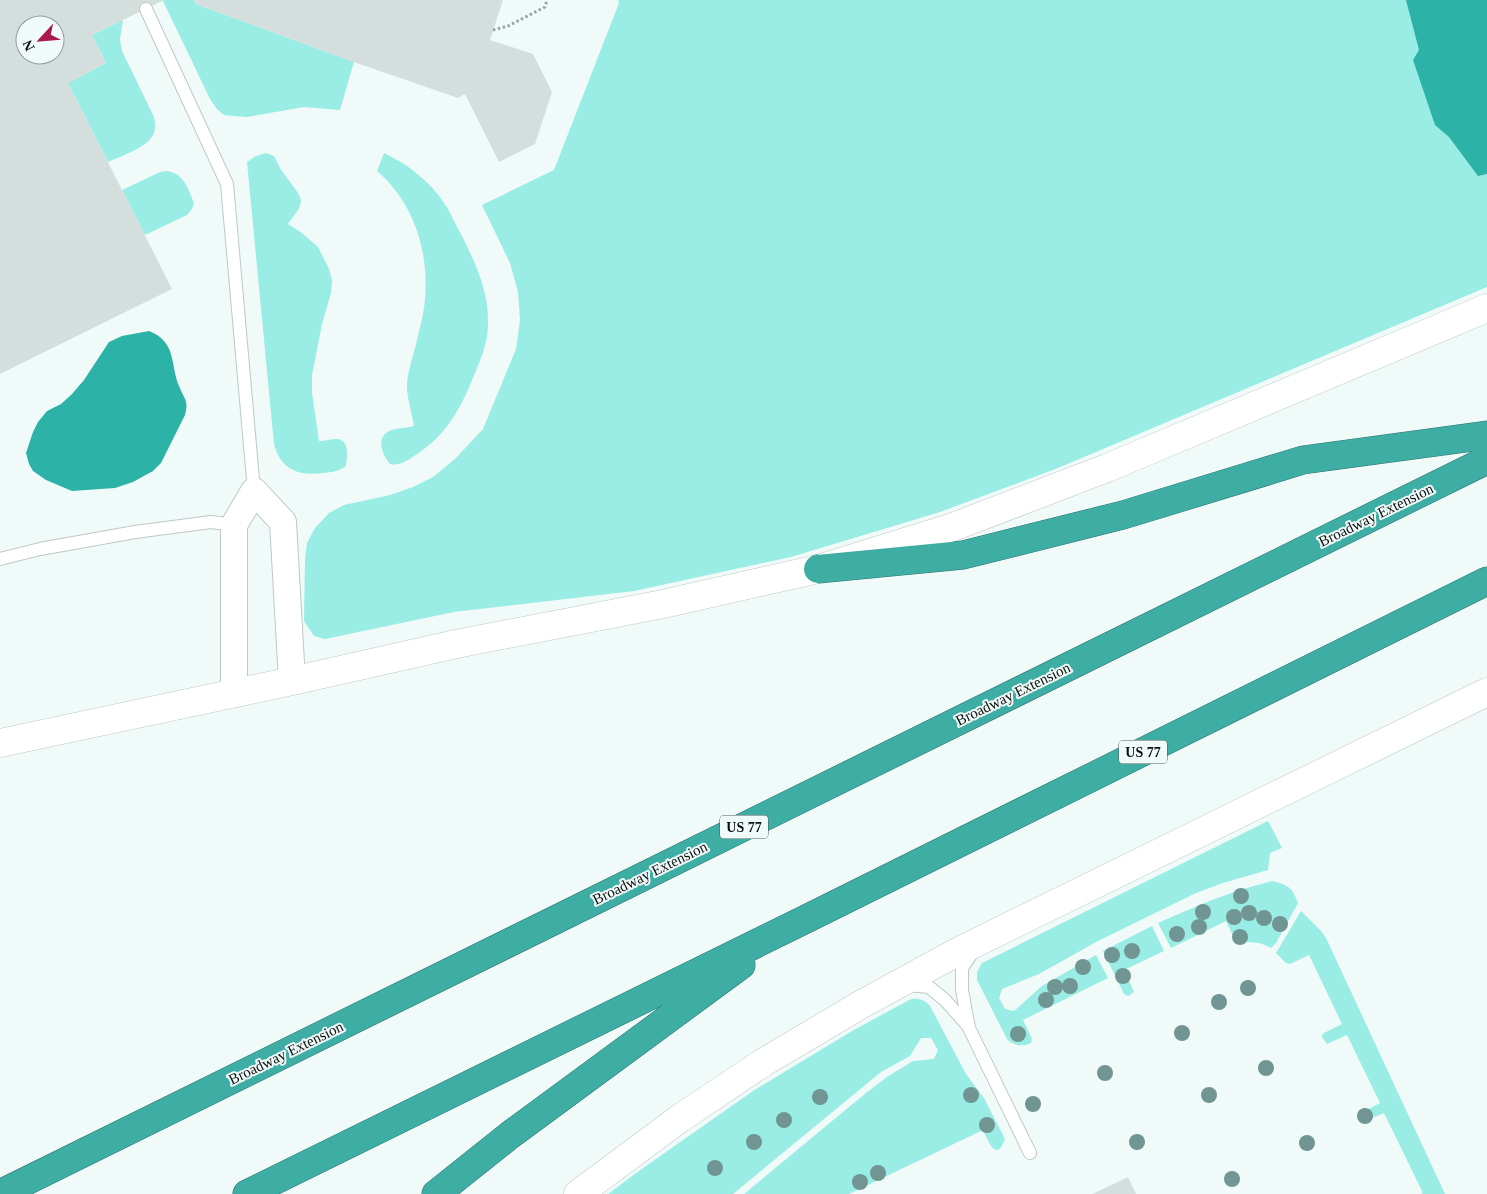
<svg xmlns="http://www.w3.org/2000/svg" width="1487" height="1194" viewBox="0 0 1487 1194" font-family="'Times New Roman',serif">
<rect width="100%" height="100%" fill="#f0faf9"/>
<path fill="#99ede4" d="M164,0H194L196,4L354,62L340,110L304,107L247,117L233,116L224,115L217,109L210,99L163,1Z
M618,0H1487V287L1058,468L940,512L791,557L634,591L454,612L325,639L314,636L304,621L305,559L307,543L315,528L329,513L344,505L390,495L413,487L433,477L455,459L483,429L516,349L520,320L518,292L510,263L482,205L554,170L619,3Z
M123,20L120,39L122,51L154,117C155,123 156,128 154,133C149,147 121,156 108,162L68,83L106,63L92,35Z
M266,153L274,156L280,168L298,193L301,200L300,206L298,210L288,224L302,233L318,247L329,269L332,280L331,293L322,324L312,375V393L319,441C325,441 331,439 336,439C350,439 347,456 346,466C340,471 332,472 324,473C300,476 281,471 274,444L247,162L256,156Z
M384,153C407,164 430,181 444,203C451,213 455,224 461,234C475,262 489,291 488,324C488,346 478,365 470,385C459,411 446,433 424,449C414,456 402,467 390,464C383,456 375,438 389,431C396,428 406,428 414,426C412,414 408,401 407,389C406,375 414,354 417,340C420,327 424,313 425,299C429,251 414,203 377,171Z
M167,171C185,174 188,189 194,203L192,209L187,215L145,235L122,190L160,172Z
M1268,821L1282,848L1270,853L1268,870L1223,883L1196,893L1098,941L1039,974L1002,989L999,998L1005,1009L1014,1011L1042,986L1096,955L1108,978L1023,1020L1032,1039L1031,1043C1023,1047 1013,1046 1007,1039L977,980V972L982,963Z
M1273,881C1289,886 1292,887 1298,903L1276,943L1271,948C1257,940 1251,943 1236,942L1226,921L1171,948L1158,923C1196,906 1233,890 1273,881Z
M1301,911L1321,931L1326,938L1445,1194H1421L1423,1193L1384,1113L1363,1122L1360,1119L1359,1114L1380,1103L1347,1035L1327,1044L1322,1037V1035L1324,1033L1342,1024L1309,955L1290,964L1286,963L1276,953Z
M1152,926L1164,951L1124,970L1134,992L1128,996L1124,994L1103,951Z
M911,999C919,998 925,1000 930,1006L966,1074L984,1098L1005,1139C996,1164 988,1140 983,1130L849,1194H744L866,1093L887,1077L913,1061L934,1059L938,1050L931,1038H921L910,1056L881,1072L733,1194H608L636,1173L753,1091L852,1031Z"/>
<path fill="#2db2a8" d="M1406,0H1487V174L1478,176L1449,137L1435,125L1413,60L1419,50Z
M149,331C177,342 170,364 179,386C184,399 189,400 185,415L161,463L153,471L133,482L115,488L72,491L46,480L33,471L29,464L26,453L33,432L38,422L47,411L61,404L72,394L84,380L109,342L122,336Z"/>
<path fill="#d4dedd" fill-rule="evenodd" d="M0,0H164L92,35L106,63L68,83L172,289L0,374ZM25,25H55V55H25Z
M194,0H503L490,40L533,54L552,92L535,144L499,162L465,94L458,98L354,62L196,4Z
M1128,1177L1136,1194H1092L1118,1182Z"/>
<g fill="none" stroke-linecap="round" stroke-linejoin="round">
<defs>
<path id="lane" d="M146,9L227,184L254,491
M0,559L40,549L135,532L211,522L234,525
M974,950L962,968V990L969,1028L1030,1153
M908,985L929,987L945,1000L969,1027"/>
<path id="street" d="M234,694V525L254,491L283,522L292,681"/>
<path id="secondary" d="M0,743L292,681L456,644L663,604L818,569L953,527L1107,468L1487,308
M578,1194L679,1119L764,1062L862,1004L959,951L1487,692"/>
<path id="highway" d="M818,569L963,555L1123,515L1303,460L1487,435
M0,1194L1487,460
M247,1194L798,923L1487,581
M436,1194L510,1135L741,965"/>
</defs>
<use href="#lane" stroke="#bec8c6" stroke-width="14"/>
<use href="#street" stroke="#bec8c6" stroke-width="28"/>
<use href="#secondary" stroke="#bec8c6" stroke-width="29"/>
<use href="#highway" stroke="#2d7670" stroke-width="29"/>
<path stroke="#9ca4a3" stroke-width="3" stroke-dasharray="2.5 2.5" stroke-linecap="butt" d="M493,30L508,26L545,7L547,0"/>
<use href="#lane" stroke="#fff" stroke-width="12"/>
<use href="#street" stroke="#fff" stroke-width="26"/>
<use href="#secondary" stroke="#fff" stroke-width="28"/>
<use href="#highway" stroke="#3eada4" stroke-width="28"/>
</g>
<g fill="#709592">
<circle cx="1241" cy="896" r="8"/>
<circle cx="1203" cy="912" r="8"/>
<circle cx="1249" cy="913" r="8"/>
<circle cx="1234" cy="917" r="8"/>
<circle cx="1264" cy="918" r="8"/>
<circle cx="1280" cy="924" r="8"/>
<circle cx="1199" cy="927" r="8"/>
<circle cx="1177" cy="934" r="8"/>
<circle cx="1240" cy="937" r="8"/>
<circle cx="1132" cy="951" r="8"/>
<circle cx="1112" cy="955" r="8"/>
<circle cx="1083" cy="967" r="8"/>
<circle cx="1123" cy="976" r="8"/>
<circle cx="1070" cy="986" r="8"/>
<circle cx="1055" cy="987" r="8"/>
<circle cx="1248" cy="988" r="8"/>
<circle cx="1046" cy="1000" r="8"/>
<circle cx="1219" cy="1002" r="8"/>
<circle cx="1182" cy="1033" r="8"/>
<circle cx="1018" cy="1034" r="8"/>
<circle cx="1266" cy="1068" r="8"/>
<circle cx="1105" cy="1073" r="8"/>
<circle cx="971" cy="1095" r="8"/>
<circle cx="1209" cy="1095" r="8"/>
<circle cx="820" cy="1097" r="8"/>
<circle cx="1033" cy="1104" r="8"/>
<circle cx="1365" cy="1116" r="8"/>
<circle cx="784" cy="1120" r="8"/>
<circle cx="987" cy="1125" r="8"/>
<circle cx="754" cy="1142" r="8"/>
<circle cx="1137" cy="1142" r="8"/>
<circle cx="1307" cy="1143" r="8"/>
<circle cx="715" cy="1168" r="8"/>
<circle cx="878" cy="1173" r="8"/>
<circle cx="1232" cy="1179" r="8"/>
<circle cx="860" cy="1182" r="8"/>
</g>
<g text-anchor="middle" stroke-width="4" stroke-linejoin="round" paint-order="stroke">
<g fill="#f0faf9" stroke="#515656" stroke-width="1">
<rect x="1119" y="740.5" width="48" height="23" rx="4"/>
<rect x="720" y="815.5" width="48" height="23" rx="4"/>
</g>
<g font-size="14" font-weight="bold" fill="#0d1010">
<text x="1143" y="757">US 77</text>
<text x="744" y="832">US 77</text>
</g>
<g font-size="15" fill="#0d1010" stroke="#f0faf9">
<text transform="translate(1376 515) rotate(-26)" y="5">Broadway Extension</text>
<text transform="translate(1013 694) rotate(-26)" y="5">Broadway Extension</text>
<text transform="translate(650 873) rotate(-26)" y="5">Broadway Extension</text>
<text transform="translate(286 1053) rotate(-26)" y="5">Broadway Extension</text>
</g>
</g>
<g transform="translate(40 40) rotate(244)"><circle r="24" fill="#f0faf9" stroke="#959c9c"/>
<path d="M0-4L9 19L0 12L-9 19Z" fill="#ab184d"/>
<text y="-8" font-size="14" font-weight="bold" text-anchor="middle" fill="#0d1010">N</text>
</g>
</svg>
